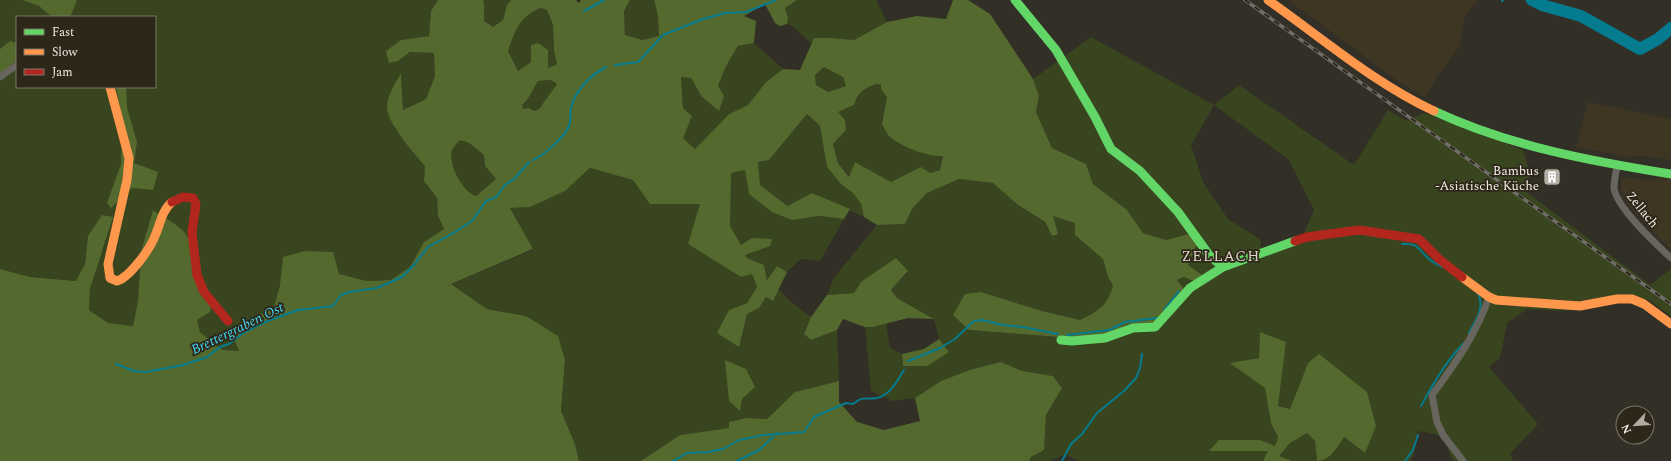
<svg xmlns="http://www.w3.org/2000/svg" width="1671" height="461" viewBox="0 0 1671 461" font-family="Spectral,serif">
<rect width="100%" height="100%" fill="#322f27"/>
<path fill="#3e3623" d="M1288,0H1478L1464,17L1460,46L1438,75L1425,97L1402,84Z
M1588,102L1671,119V161L1666,159L1643,156L1627,157L1576,147Z
M1622,177L1649,181L1659,178L1671,179V251L1626,202L1623,196L1621,187Z"/>
<path fill="#38451f" fill-rule="evenodd" d="M0,0H22L39,6L52,17H17V43L10,41L0,49Z
M77,0H438L431,11L429,36L401,40L398,61L410,52L434,53L435,76L426,99L403,110L401,74L394,128L425,166L424,181L437,198L438,216L444,229L424,242L410,267L391,280L367,281L338,274L280,285L274,307L244,324L239,351L223,350L217,346L200,332L197,320L141,252L138,301L133,326L108,323L89,310L90,289L99,257L104,247L112,217L88,236L85,264L77,281L30,277L0,269V75L17,60V87H155V17H68L71,15Z
M483,0H511L507,5L503,20L493,27L484,21V3Z
M630,0H654L658,16L659,36L642,40L625,36L624,11Z
M797,0H876L887,22L854,40L830,38H814L812,44L792,26L787,24L788,18L785,8Z
M540,8L547,10L553,25L554,51L557,64L548,68L531,45V62L518,71L508,51C516,29 518,18 540,8Z
M1091,37L1214,105L1239,85L1354,165L1388,110L1407,121L1424,113L1523,150L1530,174L1525,191L1650,285L1671,269V316L1647,299H1613L1567,311L1527,309L1507,323L1500,358L1489,367L1538,424L1510,454L1513,461H1455L1451,458L1448,447L1439,435L1418,431L1413,456L1410,461H1322L1335,452L1344,437L1365,453L1308,363L1290,409L1278,406L1286,342L1260,332L1259,358L1231,363L1265,387L1271,423L1278,437L1275,446L1260,440L1209,451H1269L1263,461H1079L1065,454L1050,461H1029L1031,457L1044,450L1046,415L1062,388L1053,376L1022,371L1001,362L941,381L915,398L892,401L871,391L865,327H873L886,323L890,348L902,354L903,366L949,352L939,339L934,319L897,298L891,290L908,272L861,282L854,293L827,295L833,279L877,225L905,224L912,209L927,193L959,179L993,183L1018,205L1045,223L1052,236L1053,216L1076,223L1075,235L1103,259L1108,277L1114,285C1108,306 1098,311 1080,320L1042,311L981,292L969,330L1085,339L1111,333L1127,324L1156,323L1177,280L1184,277L1202,275L1188,265L1189,234L1166,240L1143,233L1127,210L1093,184L1086,164L1052,148L1036,112L1039,96L1033,79ZM1214,105L1289,160L1314,210L1300,242L1262,256L1260,239L1228,219L1203,182L1191,145Z
M754,43L783,69L766,82L748,105L729,114L695,149L682,138L692,116L683,108L681,77L691,78L702,97L719,110L718,86L726,66L738,46Z
M824,67L843,77L846,86L828,92L816,85L815,74Z
M551,80L557,84L539,109L533,111L523,109L522,105C531,97 532,90 538,81Z
M877,84L881,85L887,97L882,124L943,156L940,170L930,173L921,168L891,182L855,162L850,177L838,163L833,144L846,130L838,112L854,105C858,92 864,88 877,84Z
M807,114L820,126L827,167L841,184L853,193L861,204L864,217L813,193L789,206L760,185L758,162L769,160Z
M460,139L469,143L484,155L485,166L497,179L475,196C462,191 448,164 452,150C454,146 457,143 460,139Z
M590,168L633,180L651,204H700L732,271L740,277L752,274L757,287L747,303L729,310L739,346L747,314L759,308L766,297L773,301L778,289L792,303L811,317L804,334L811,340L837,330L839,381L795,392L767,419L746,418L729,428L680,435L641,461H579L575,444L561,411L565,360L526,316L487,309L451,284L533,250L510,208L530,207L565,191ZM726,360L755,386L742,399L729,401Z
M745,170L749,194L792,220L819,216L844,219L820,261L801,259L787,272L777,266L767,280L764,265L747,258L745,255L770,246H741L730,226V173Z
M1307,433L1315,441L1317,461H1292L1278,456L1290,443Z"/>
<path fill="#54692d" fill-rule="evenodd" d="M22,0H77L71,15L68,17H52L39,6Z
M438,0H483L484,3V21L493,27L503,20L507,5L511,0H576L579,3L581,0H630L624,11L625,35L642,40L659,36L658,16L654,0H797L785,8L788,18L787,24L780,26L775,23L765,4L744,16L756,21L754,43L738,46L726,66L718,86L724,96L719,111L702,97L691,78L681,77L683,108L692,116L683,138L695,149L729,114L748,105L766,82L783,69L800,70L814,38H830L854,40L887,22L917,16L946,19L953,0H968L990,14L1033,79L1039,96L1036,112L1052,148L1086,164L1093,184L1127,210L1143,233L1166,240L1189,234L1197,244L1188,265L1202,275L1196,282L1184,277L1177,280L1184,289L1156,323L1127,324L1111,333L1085,339L969,330L953,315L965,294L981,292L1042,311L1080,320C1098,311 1108,306 1113,285L1108,277L1103,259L1075,235V223L1053,216L1058,234L1052,236L1045,222L1018,205L993,183L959,179L927,193L912,209L905,224L877,225L864,217L861,204L853,193L841,184L827,167L820,126L807,114L769,160L758,162L760,185L788,206L812,193L850,209L844,219L819,216L792,220L772,212L749,194L745,170L731,173L730,226L741,245L752,238L772,239L770,246L745,255L747,258L764,265L767,280L777,266L787,272L773,301L766,297L759,308L747,314L739,347L717,333L729,310L747,303L757,287L752,274L741,277L688,244L700,204H650L633,180L590,168L565,191L530,207L510,208L533,249L451,284L487,309L526,316L558,336L565,360L561,411L575,444L579,461H0V269L30,277L76,281L85,264L88,236L102,215L113,217L90,289L89,310L108,323L133,326L138,301L141,252L153,210C161,216 179,225 185,233C200,253 198,279 213,298L210,312L197,320L200,332L217,346L223,350L239,351L233,336L244,324L274,307L280,285L283,257L305,251L333,252L339,274L367,281L391,280L410,267L424,242L444,229L438,216L437,198L424,181L425,166C414,153 385,121 387,105C388,94 396,82 401,73L403,110L426,99L435,76L434,53L410,52L398,61L389,63L386,51L401,40L429,36L431,11ZM540,8L547,10L553,25L554,51L557,64L548,68V50L538,43L531,45V62L518,71L508,51C516,29 519,18 540,8ZM824,67L843,77L846,86L828,92L816,85L815,75ZM551,80L557,84L539,109L534,111L529,108L523,109L522,105C531,97 532,90 538,81ZM877,84L881,85V89L887,97L882,124C884,128 887,134 890,137C902,147 928,157 943,156L940,170L930,173L921,167L891,182L855,162L849,177L838,163L833,144L846,130L845,120L838,112L854,105C858,92 864,88 877,84ZM460,140L469,143L484,155L485,166L496,179L476,196C462,191 448,164 452,150C454,146 457,143 460,140Z
M10,41L17,43V60L0,75V49Z
M116,87H126L127,108L137,142L134,163L158,172L153,190L132,188L111,208L107,203L121,164L122,117Z
M896,258L908,271L891,290L897,298L934,319L908,318L873,327H865L843,319L837,330L811,340L804,334L811,317L827,295L854,293L861,282Z
M1260,332L1286,342L1278,406L1290,409L1308,363L1319,354L1367,392L1376,426L1365,453L1344,437C1338,447 1330,461 1317,461L1315,441L1307,433L1290,443L1279,456L1292,461H1263L1268,451H1209L1219,440H1260L1275,446L1278,437L1271,423L1265,388L1230,363L1259,358Z
M939,339L949,352L927,366H903L902,354L924,349Z
M725,360L746,369L755,387L742,399L740,411L729,401Z
M1001,362L1022,371L1053,376L1062,388L1046,415L1044,450L1031,457L1029,461H641L680,435L729,428V422L746,418L767,419L795,392L839,381V402L857,422L884,430L920,421L915,398L941,381L970,370Z"/>
<g fill="none" stroke-linecap="round" stroke-linejoin="round">
<path stroke="#047b8e" stroke-width="2" d="M1502,1L1503,0
M584,11L604,0
M615,65L638,62L663,35L703,19L725,13L746,12L776,0
M533,160C544,155 564,138 569,126C571,121 570,114 571,108C575,90 591,75 606,67
M1402,244C1419,243 1417,248 1428,258C1432,262 1437,264 1442,267
M1164,310L1179,291
M1469,333C1476,320 1485,308 1478,293
M1067,335L1109,330L1125,322L1157,318
M908,361L940,348L955,339L974,321L982,320L1003,325L1023,327L1058,334
M116,364L134,371L146,372L183,365L207,357L220,347L229,344L243,333L265,322L298,310L333,306L341,295L349,292L377,288L402,277L414,265L428,247L455,232L472,221L486,201L496,197L505,185L514,179L529,162
M1421,406C1433,384 1446,361 1464,343
M673,461L687,453L708,452L723,449L739,440L764,435L804,432L814,417L846,403L853,404C865,395 864,400 877,398C890,395 898,380 904,370
M737,461L759,450L777,433
M1062,461L1071,444L1082,434L1097,413L1124,391L1136,378L1140,368L1142,354
M1405,461L1413,450L1418,435"/>
<path stroke="#047b8e" stroke-width="12" d="M1532,0L1542,5L1581,16L1640,49L1658,39L1671,28"/>
<path stroke="#68655e" stroke-width="7" d="M0,77L17,65
M1617,166C1616,173 1614,181 1614,188C1616,207 1656,244 1671,258
M1463,461L1443,435L1437,422L1432,395C1455,364 1477,333 1489,297"/>
<path stroke="#63d668" stroke-width="9" d="M1015,0L1056,50L1095,117L1111,149L1140,171L1178,212L1209,255L1223,267
M1434,111C1509,146 1590,161 1671,174
M1061,340L1072,341L1105,338L1133,328L1155,327L1190,288L1223,267L1295,241"/>
<path stroke="#ff974d" stroke-width="9" d="M1268,0C1322,38 1374,83 1434,111
M110,87L129,158L127,180L108,264L110,278L117,281C130,277 150,249 155,236C160,225 162,210 172,202
M1462,277L1489,297L1496,300L1580,306L1617,299H1632L1644,304L1671,324"/>
<path stroke="#b3261e" stroke-width="9" d="M172,202L183,197L193,198L196,204L192,232L197,275L204,292L228,321
M1295,241L1307,237L1359,230L1419,239L1439,259L1462,277"/>
<defs>
<path id="rail" d="M1245,0L1671,304"/>
</defs>
<use href="#rail" stroke="#6f6d67" stroke-width="3.5"/>
<use href="#rail" stroke="#2d2719" stroke-width="2" stroke-dasharray="6" stroke-linecap="butt"/>
</g>
<defs>
<symbol id="building-square" viewBox="-11 -11 22 22"><rect x="-9" y="-9" width="18" height="18" rx="4" fill="#b0aca3" stroke="#2d2719"/><path d="M-4-6H4V6H1V3H-1V6H-4ZM-2.5-4.3h1.7v1.8h-1.7ZM.8-4.3h1.7v1.8H.8ZM-2.5-1h1.7V.8h-1.7ZM.8-1h1.7V.8H.8Z" fill="#fff"/></symbol>
</defs>
<g fill-rule="evenodd">
<use href="#building-square" x="1542" y="167" width="20" height="20"/>
</g>
<g text-anchor="middle" stroke-width="3.5" stroke-linejoin="round" paint-order="stroke">
<g font-size="13" fill="#f4efe6" stroke="#2d2719" text-anchor="end">
<text x="1539" y="175">Bambus<tspan x="1539" dy="15">-Asiatische Küche</tspan></text>
</g>
<g font-size="13" fill="#f4efe6" stroke="#2d2719">
<text transform="translate(1643 209) rotate(51)" y="5">Zellach</text>
</g>
<g font-size="14" font-style="italic" fill="#44daf9" stroke="#2d2719">
<text transform="translate(237 328) rotate(-26)" y="5">Brettergraben Ost</text>
</g>
<g font-size="15" letter-spacing="1" fill="#dbd3c1" stroke="#2d2719">
<text x="1221" y="261">ZELLACH</text>
</g>
</g>
<rect x="16" y="16" width="140" height="72" fill="#2d2719" stroke="#7d776b"/>
<rect x="24" y="29" width="20" height="6" fill="#63d668" stroke="#7d776b"/>
<text x="52" y="36" font-size="12" fill="#f4efe6">Fast</text>
<rect x="24" y="49" width="20" height="6" fill="#ff974d" stroke="#7d776b"/>
<text x="52" y="56" font-size="12" fill="#f4efe6">Slow</text>
<rect x="24" y="69" width="20" height="6" fill="#b3261e" stroke="#7d776b"/>
<text x="52" y="76" font-size="12" fill="#f4efe6">Jam</text>
<g transform="translate(1635 425) rotate(245)"><circle r="19" fill="#2d2719" stroke="#7d776b"/>
<path d="M0-3L7 15L0 10L-7 15Z" fill="#b0aca3"/>
<text y="-6" font-size="11" font-weight="bold" text-anchor="middle" fill="#f4efe6">N</text>
</g>
</svg>
